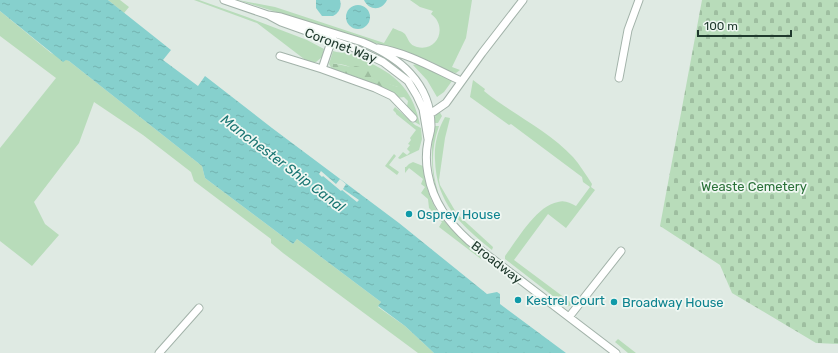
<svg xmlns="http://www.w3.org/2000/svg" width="838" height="353" viewBox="0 0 838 353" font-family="Rubik,sans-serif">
<defs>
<pattern id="forest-firs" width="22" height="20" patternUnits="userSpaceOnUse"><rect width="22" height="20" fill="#b8dcba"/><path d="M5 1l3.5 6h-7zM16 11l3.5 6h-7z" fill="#9ebea0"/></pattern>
<pattern id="cemetery-stones" width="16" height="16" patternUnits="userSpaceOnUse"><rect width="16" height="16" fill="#b8dcba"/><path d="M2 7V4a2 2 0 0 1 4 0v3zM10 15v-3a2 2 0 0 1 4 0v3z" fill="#9ebea0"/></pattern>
<pattern id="water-ripples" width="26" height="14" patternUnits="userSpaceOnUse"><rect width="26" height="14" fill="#86d0cd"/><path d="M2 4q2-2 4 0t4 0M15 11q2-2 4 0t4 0" fill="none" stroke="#73b3b0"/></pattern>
</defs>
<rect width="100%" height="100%" fill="#dfeae3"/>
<path fill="#b8dcba" d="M108,0H120L129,7L124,13Z
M194,0H199L247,17L307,40L324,49L322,57L316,62H308L257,23Z
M238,0L275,7L384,43L393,28C396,30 402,31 405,34C409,40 409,45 417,47C438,52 448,26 431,14L433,11L420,7L410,0H472L466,38L452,67L460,70L456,73L451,72L432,62L404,52Z
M0,11L51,53L69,61L202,166L205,178L293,244L297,239L381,302L378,307L405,326L434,353H418L283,253L271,243V239L194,181L191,172L143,135L94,102L79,143L34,202L45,224L59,235L32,266L0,241V148L56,78L0,36Z
M333,51C338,53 342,52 348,53C355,55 363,59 370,63C399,76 414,94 420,125L413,121L417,117L407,106L408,101L404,97L397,98L391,93L397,94L398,87C389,84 380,82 371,78C359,73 347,62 333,64L332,69L329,64Z
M417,64L421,65L449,78L452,81L444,92L437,97L427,80L413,65Z
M473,80L485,89L484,91C512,114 548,130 573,157C580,165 586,175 592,184L591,187L595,190L566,228L548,214L514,260L573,304L567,307L505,259V256C518,239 536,206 558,202C565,200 570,203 576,206L590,187L583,182L582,177L511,124L509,125L470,97Z
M395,107L415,125L421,128L422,139L419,150L400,159L398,158L403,152L407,155L410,152L407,149L410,145L408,144L411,140L410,138L416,130L396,114V113L393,110Z
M439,111L442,116L438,123H434V118Z
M445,117L450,118L445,138L439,180L440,185L457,214L493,247L492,250C460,224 436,203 435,159C434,145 438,129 445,117Z
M433,126H439C431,149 431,169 438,192H437C430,170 432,149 433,126Z
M394,154L396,156L389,165L399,172L397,175L385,166Z
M413,162L423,166C428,210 447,228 480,254L481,259L439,227L442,222L429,213L431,210L429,208L428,199L421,193L425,187L421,184L423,179L409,168L405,173V167H406L409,164Z
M618,339L636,353H628L615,342Z"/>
<path fill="url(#forest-firs)" d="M333,64H337L351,67L356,66L368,69L372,78L398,87L403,92L401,95L391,93L362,79L332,69Z"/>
<path fill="url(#cemetery-stones)" d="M702,0H838V344L816,343L732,293L720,265L660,226Z"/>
<path fill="url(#water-ripples)" d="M0,0H108L171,50L163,60L198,86L205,76L272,128L399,223L487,294L497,292L500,294V304L566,353H434L405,326L378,306L381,302L297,239L293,244L205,178L202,166L69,61L66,60L63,62L0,11Z
M316,0H340C342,7 339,13 333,16H322L316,8Z
M364,0H387C382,11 369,11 364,0Z
M346 17a12 12 0 1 1 24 0a12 12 0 1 1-24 0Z"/>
<path fill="#dfeae3" d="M321,171L336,184L340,179L346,184L343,189L359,200L357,202L342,190L341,191L323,176L322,177L319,174Z"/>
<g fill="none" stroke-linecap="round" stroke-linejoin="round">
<defs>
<path id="minor" d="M224,0L268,15L281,22L354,48L383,62L408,81L417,96L423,109L428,139
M268,15L281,17L362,42C399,57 431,83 431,126C431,132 429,136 428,141C426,151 426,164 428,174C433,202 448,222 469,241L616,353
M378,48C408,53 433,68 461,81
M280,56L322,69L375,88L392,96L413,118
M322,69L333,36
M619,78L628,30L639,0
M426,114L433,112L446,103L482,53L523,0
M569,317L621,251
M159,353L199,308"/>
</defs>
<use href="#minor" stroke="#a2b2a9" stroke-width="9"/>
<use href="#minor" stroke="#fff" stroke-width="7"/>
</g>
<g fill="#0f9aa8" stroke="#eff7f2" stroke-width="1.5">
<circle cx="409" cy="214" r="4"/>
<circle cx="518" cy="300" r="4"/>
<circle cx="614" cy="302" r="4"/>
</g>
<g text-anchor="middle" stroke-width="3.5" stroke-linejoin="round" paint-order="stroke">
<g font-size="13" fill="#203a2e" stroke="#eff7f2">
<text transform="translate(341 45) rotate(21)" y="5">Coronet Way</text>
<text transform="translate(497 262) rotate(38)" y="5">Broadway</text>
</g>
<g font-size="13" fill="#2a7138" stroke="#eff7f2">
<text x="754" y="191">Weaste Cemetery</text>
</g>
<g font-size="13" fill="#0d838f" stroke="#eff7f2" text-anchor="start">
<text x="417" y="219">Osprey House</text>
<text x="526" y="305">Kestrel Court</text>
<text x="622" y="307">Broadway House</text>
</g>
<g font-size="14" font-style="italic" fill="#1a7673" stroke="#eff7f2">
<text transform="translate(283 163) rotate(37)" y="5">Manchester Ship Canal</text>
</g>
</g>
<path d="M698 30v6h93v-6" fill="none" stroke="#203a2e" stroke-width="2"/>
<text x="704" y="30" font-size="12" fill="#203a2e" stroke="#eff7f2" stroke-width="3" paint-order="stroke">100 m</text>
</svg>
